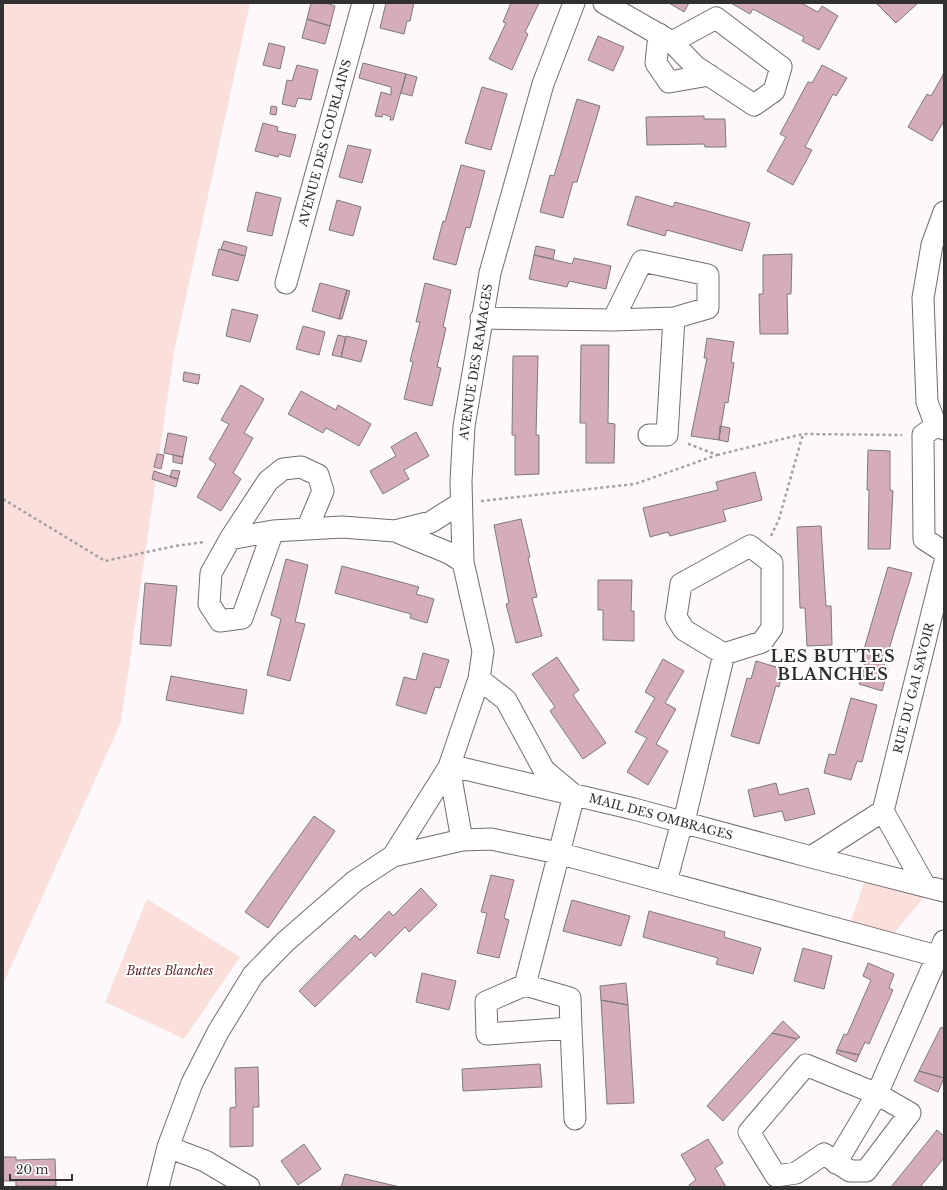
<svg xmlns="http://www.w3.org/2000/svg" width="947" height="1190" viewBox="0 0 947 1190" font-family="'Libre Baskerville',serif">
<rect width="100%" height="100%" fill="#fcf8fc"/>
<path fill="#fbdfdb" d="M3,3H250L174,352L121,722L3,984Z
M865,880L925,896L894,933L851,921Z
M147,899L240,957L184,1039L105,1002Z"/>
<path fill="#d5adba" stroke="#7e797a" d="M311,3H325L335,6L330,26L307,19Z
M386,3H414L410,21H407L404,34L380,28Z
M511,3H539L525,32L528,34L512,70L489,59L506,23L503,22Z
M669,3H689L684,12Z
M731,3H801L818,12L822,6L838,16L819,50L802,41L804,37L753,9L750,14Z
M876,3H918L896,23Z
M307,19L330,26L325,44L302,38Z
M598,36L624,47L613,71L588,60Z
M269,43L285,47L280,69L263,65Z
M363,63L406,74L393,120H390L391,117L383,114L382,117L375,116L381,92L391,95V87L359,78Z
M297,65L318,70L311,100L298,98L295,107L282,104L287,80L292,81Z
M822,65L847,78L836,96L833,94L805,147L812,150L793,185L767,171L786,137L780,134L808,82L812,83Z
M944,73V121L932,141L908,127L927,94L931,96Z
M406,74L417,77L412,96L401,93Z
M482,87L507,94L491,150L465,143Z
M577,99L600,106L577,182H573L563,218L540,212L550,175L554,176Z
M271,106L277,107L276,115L270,114Z
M704,116V119H725L726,147H705L704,144L647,145L646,117Z
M263,123L278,127L277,131L296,135L290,157L279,154L278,157L255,151Z
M348,145L371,150L362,183L339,177Z
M461,165L485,171L470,228L466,227L456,265L433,259L443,221L445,222Z
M256,192L281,198L272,236L247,231Z
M636,196L673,207L675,202L750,223L742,251L667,230L665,236L627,225Z
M337,200L361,207L353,236L329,230Z
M224,241L247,247L245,256L221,249Z
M536,246L555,250L553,259L534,255Z
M219,249L245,256L238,281L212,275Z
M792,254L791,294H787L788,334H760L759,294H763V255Z
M534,255L572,264L574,258L611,266L606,289L569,281L567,287L529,279Z
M320,283L347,290L339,319L312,311Z
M425,283L451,290L443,327L446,328L437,367L441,368L432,406L404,399L413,362L410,361L420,322H416Z
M347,290L350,291L342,319H339Z
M232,309L258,315L250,342L226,336Z
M303,326L325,332L319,355L296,349Z
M338,335L346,337L341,357L332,355Z
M346,336L367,341L361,362L341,357Z
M707,338L734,342L731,362L734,363L728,403L725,402L719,440L691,436L707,358H704Z
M581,345H609L608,423L615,424L614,463H586V423H580Z
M513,356H538L536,435H539V474L515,475V435H512Z
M184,372L200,375L198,384L183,381Z
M241,385L264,399L244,433L253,438L233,473L241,479L221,511L197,497L216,464L209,459L229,424L221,420Z
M301,391L336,410L338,405L371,424L359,446L326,428L323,433L288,414Z
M720,426L730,428L728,442L719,440Z
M416,432L429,456L404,470L409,479L383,494L370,471L396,456L391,447Z
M168,433L187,437L183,457L164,453Z
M868,450L890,451V490L893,491L890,549H868L869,490H867Z
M157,454L164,455L161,469L154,467Z
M173,455L183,457L182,464L173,462Z
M172,470L180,471L178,479L170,477Z
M154,471L178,479L176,487L152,479Z
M755,472L762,500L723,510L726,521L670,536L668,532L650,537L643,508L718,490L716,482Z
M521,519L530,557L528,558L537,597L532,598L542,636L516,643L506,604L509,603L494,525Z
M821,526L826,606H831L832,645L807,646L805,608H800L797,527Z
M286,559L308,565L295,622L305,624L290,681L267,675L281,619L271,615Z
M342,566L419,587L416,594L434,599L427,623L410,618L411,614L335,593Z
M888,567L912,573L883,669L888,670L882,691L859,684L865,664L860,663Z
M598,580H632L631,611H634V641L603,640V610H598Z
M145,583L177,586L171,646L140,644Z
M423,653L449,660L440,688L435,687L426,714L396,705L404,677L416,680Z
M557,657L579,690L573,695L606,743L583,759L550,711L555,707L532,674Z
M663,659L684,671L665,703L676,709L656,744L668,751L648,785L627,772L647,738L635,732L655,698L645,692Z
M756,661L783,669L779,687L776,686L759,744L731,736L747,678L751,679Z
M171,676L247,690L243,714L166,700Z
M851,698L877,705L862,762L857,761L851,780L824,773L829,754L835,755Z
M776,783L779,795L808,788L815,814L785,821L782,811L754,817L748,790Z
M314,816L335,831L268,928L245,912Z
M491,875L514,880L504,918L509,920L499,958L477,953L487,913L481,912Z
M421,888L437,905L409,932L405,927L375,957L371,952L315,1007L299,991L355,935L360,940L389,911L393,916Z
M572,900L630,916L621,946L563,931Z
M649,911L725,932L724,937L761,948L753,974L716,964L718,958L643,937Z
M803,948L832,956L824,989L794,981Z
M868,963L894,974L889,988L893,990L869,1044L865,1042L859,1055L837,1050L844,1034L847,1035L871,980L863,976Z
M422,973L456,981L449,1010L416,1002Z
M626,983L628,1005L601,1000L600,986Z
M601,1000L628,1005L634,1103L607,1104Z
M783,1021L800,1037L797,1039L772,1033Z
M941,1027L944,1029V1078L919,1071Z
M772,1033L797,1039L723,1121L707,1106Z
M837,1050L859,1055L856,1062L836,1053Z
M540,1064L542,1087L463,1091L462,1069Z
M258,1067L259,1107H253V1146L230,1147V1108L236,1107L235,1068Z
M919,1071L944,1078L938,1092L914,1081Z
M937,1130L944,1136V1158L920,1187H891Z
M708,1139L723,1163L715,1168L726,1187H690L689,1185L696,1180L681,1155Z
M304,1144L321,1169L298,1185L281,1161Z
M3,1157H16V1160L55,1159L56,1186H16V1181H3Z
M345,1174L400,1187H341Z"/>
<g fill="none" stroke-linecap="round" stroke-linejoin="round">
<defs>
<path id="minor" d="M604,3L672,42L695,66L754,105L774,91L781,67L716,18L672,42
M659,34L656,63L669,82L709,75
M944,212L932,245L923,298L927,402L936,426L944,429
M286,283L363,3
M481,318L613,320L642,261L708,275V308L674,318L667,435H649
M613,320L674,318
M936,426L923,435L924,539L944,552
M273,531L242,618L220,621L209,604L211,573L230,539L273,531L342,527L395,531L449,553L463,562
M395,531L431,522L461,503
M230,539L268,481L283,469L301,467L318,475L323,491L307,529
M479,679L506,700L544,770L574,795L525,985
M883,811L925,886
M462,840L449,767L461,768L634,809L811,857L944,891
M393,856L449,767L479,679L483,651L463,562L461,481L464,426L490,273L543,84L574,3
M811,857L883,811L944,565
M666,882L682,822L686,813L724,654L684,630L676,617L681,584L750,546L772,563V628L762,642L724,654
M525,985L570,998L571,1028L487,1034L486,1002Z
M571,1028L575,1119
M806,1065L877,1094L910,1113L866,1171H850L824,1154L796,1173L776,1176L749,1132Z
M168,1147L205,1161L249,1187
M836,1163L877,1094L944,941
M158,1187L168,1147L192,1083L218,1032L253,975L285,942L355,881L393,856L462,840L491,839L558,853L944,958"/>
</defs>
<use href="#minor" stroke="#716d71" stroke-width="23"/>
<path stroke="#a3a1a3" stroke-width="2.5" stroke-dasharray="3 3" stroke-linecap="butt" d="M717,455L803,434L902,435
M3,499L105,561L175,546L204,542
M481,501L635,484L717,455L686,443
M771,536L779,519L803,434"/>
<use href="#minor" stroke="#fff" stroke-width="21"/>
</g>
<g text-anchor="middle" stroke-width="4" stroke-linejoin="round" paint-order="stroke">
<g font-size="12" fill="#323132" stroke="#fff">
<text transform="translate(325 143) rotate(-75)" y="4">AVENUE DES COURLAINS</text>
<text transform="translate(476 362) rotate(-81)" y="4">AVENUE DES RAMAGES</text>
<text transform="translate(914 688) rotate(-76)" y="4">RUE DU GAI SAVOIR</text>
<text transform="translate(661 817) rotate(15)" y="4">MAIL DES OMBRAGES</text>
</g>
<g font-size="12" font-style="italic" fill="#622c28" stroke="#fff">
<text x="170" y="975">Buttes Blanches</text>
</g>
<g font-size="16" font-weight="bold" letter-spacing="1" fill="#2f2c2f" stroke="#fff">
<text x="833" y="662">LES BUTTES<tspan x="833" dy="18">BLANCHES</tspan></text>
</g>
</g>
<rect width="947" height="1190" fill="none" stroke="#323132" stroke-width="8"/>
<path d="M10 1174v6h62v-6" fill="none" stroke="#323132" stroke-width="2"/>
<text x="16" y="1174" font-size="12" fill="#323132" stroke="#ffffff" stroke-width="3" paint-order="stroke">20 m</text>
</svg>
